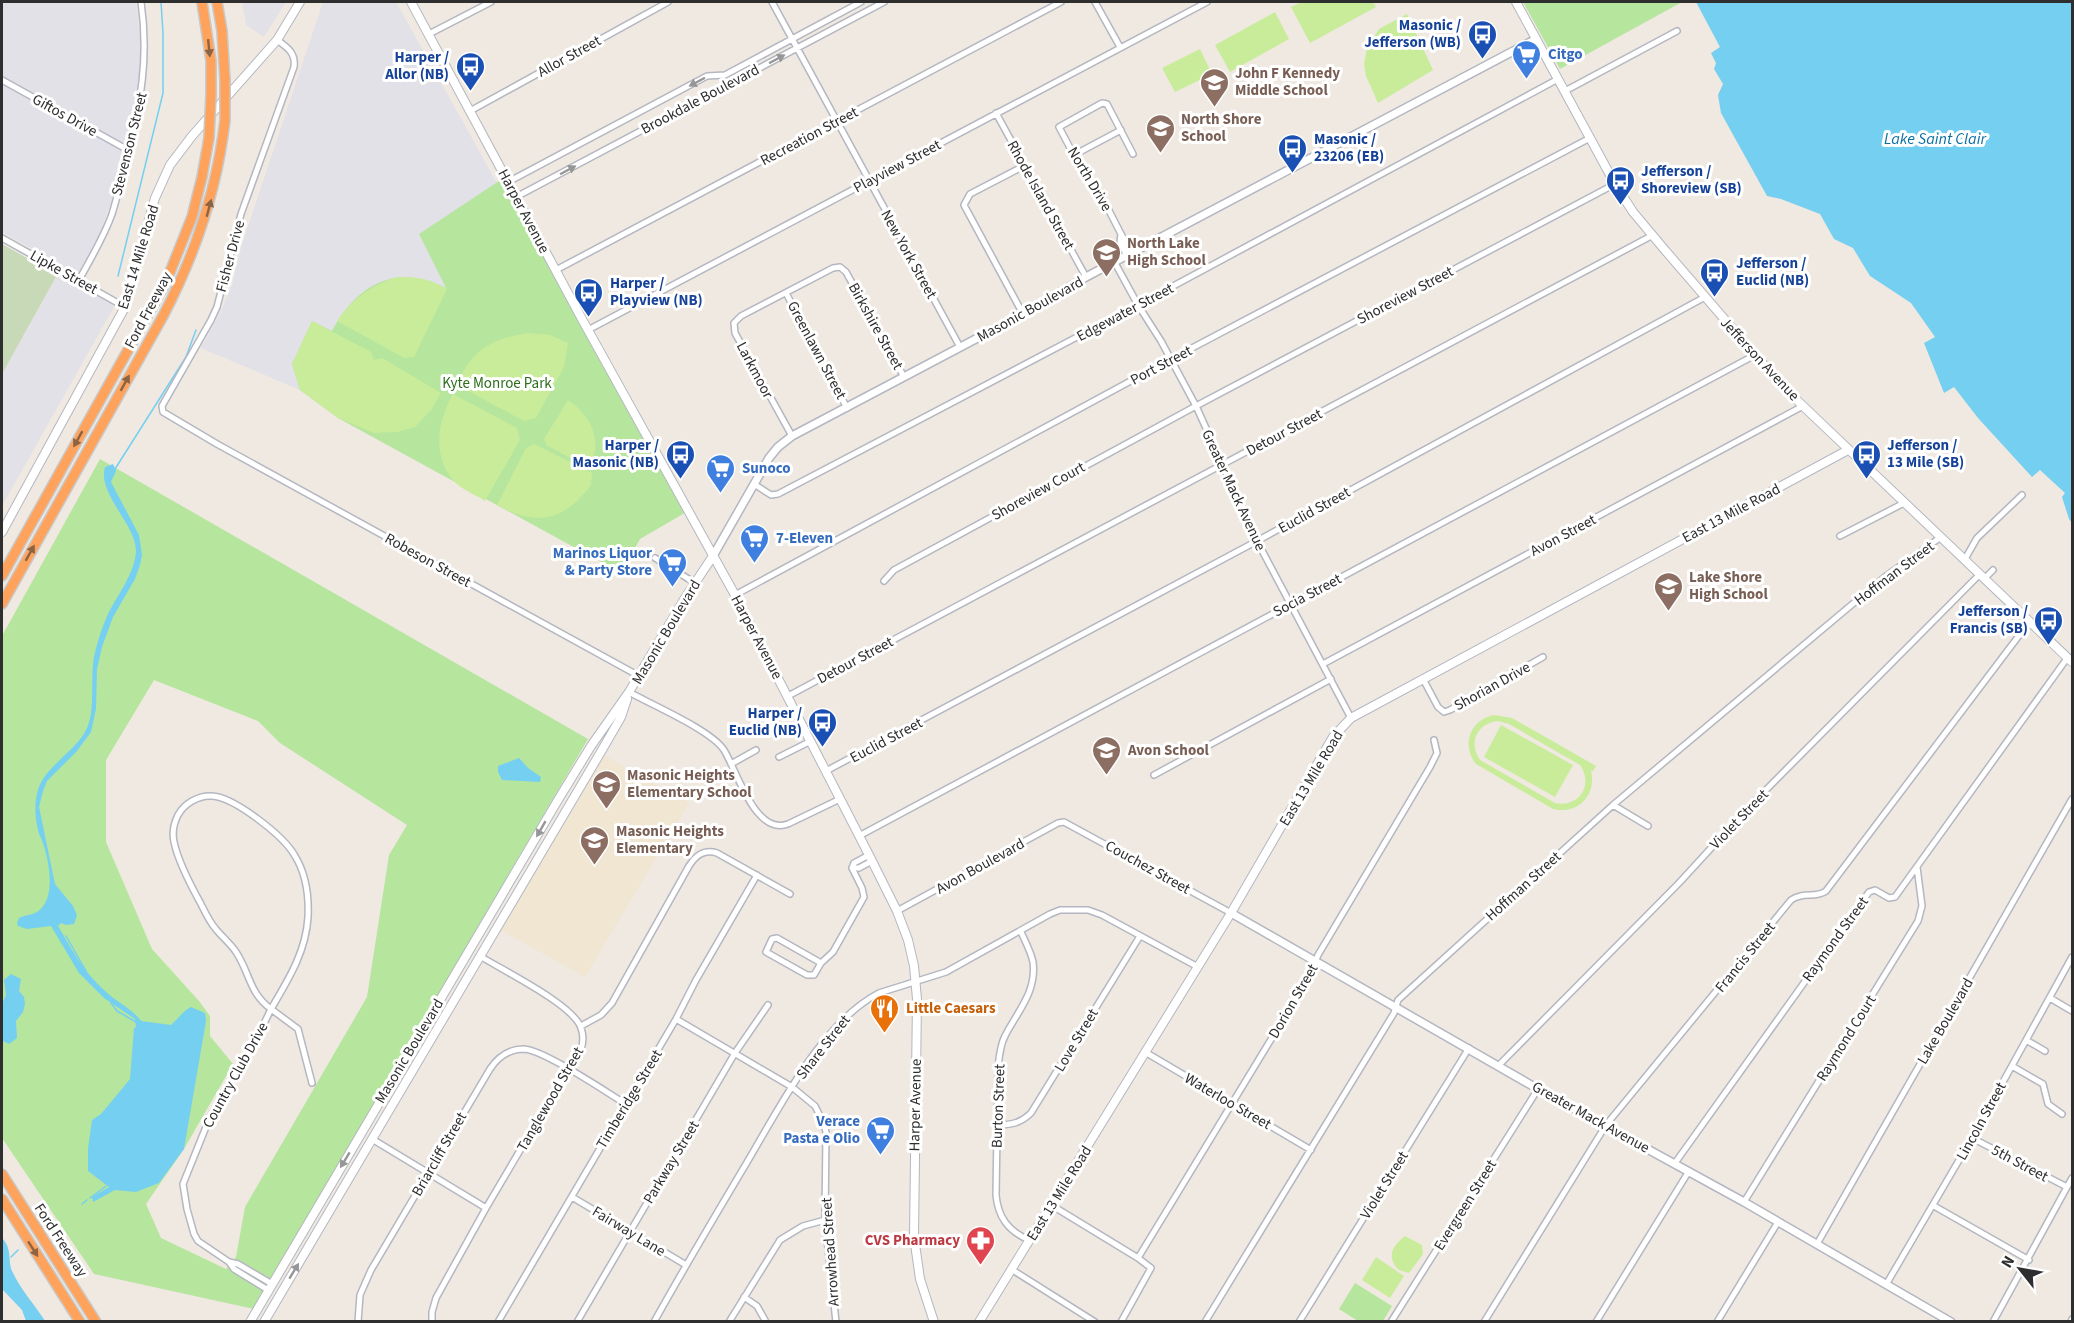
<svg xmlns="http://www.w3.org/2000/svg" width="2074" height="1323" viewBox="0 0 2074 1323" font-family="'Source Sans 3',sans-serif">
<rect width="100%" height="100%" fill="#efe9e1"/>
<path fill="#e3e1e8" d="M2,2H136L141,46L140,76L135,109L111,202L98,238L74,280L106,299L114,307L2,506V374L62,266L2,232Z
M242,2H286L264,37L246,25Z
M323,2H396L497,183L419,234L447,289L396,277L362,292L337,321L332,332L292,364L300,390L201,348L221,311L232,285L241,247Z"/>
<path fill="#f0e6d1" d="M605,756L689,803L585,977L501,930Z"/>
<path fill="#b6e59e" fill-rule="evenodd" d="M1523,2H1682L1560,69Z
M505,177L688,511L640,539L621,573L338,418L300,390L292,364L312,321L332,331C357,284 396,263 446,288L419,234Z
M100,459L588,739L254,1309L94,1274L2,1138V636ZM154,680L258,721L280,743L407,825L389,855L367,997L245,1207L236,1257L226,1269L161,1238L146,1204L184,1149L233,1064L210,1036V1016L199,1001L152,949L106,842V760Z
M1355,1283L1392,1306L1383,1321H1358L1339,1309Z"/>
<path fill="#c8d9b8" d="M2,244L57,275L2,374Z"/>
<path fill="#c9ec9a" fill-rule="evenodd" d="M1302,2H1373L1376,7L1310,43L1291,7Z
M1275,12L1289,39L1230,72L1215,45Z
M1407,14L1433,70L1378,103L1366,76L1364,64L1367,48L1379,29Z
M1200,49L1212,74L1175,92L1162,68Z
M396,277C417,277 428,278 447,289L414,357L404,358L337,321C353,298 370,287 396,277Z
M312,321L371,352L374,360L382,358L441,393L431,410L415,427L397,432L374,433L338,418L300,390L292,364Z
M528,333L550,335L568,343L564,367L536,418L524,421L457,385C471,350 491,339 528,333Z
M453,394L517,428L520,440L485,501C476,495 465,491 457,484C431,460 437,421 453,394Z
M568,400C590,414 605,443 588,467L546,445L544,439Z
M534,444L592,473L591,485C564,521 536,527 497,505L526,448Z
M1494,715L1512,718L1596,766L1593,771L1591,770C1597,795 1578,815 1553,809L1476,764C1461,745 1470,720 1494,715ZM1498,721L1509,724L1580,765C1594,785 1579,808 1555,803L1480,760C1468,743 1477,723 1498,721Z
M1501,725L1573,765L1555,797L1484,757Z
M1405,1236L1422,1245L1423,1254L1409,1273L1399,1270C1386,1257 1392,1246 1405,1236Z
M1376,1257L1404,1276L1390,1298L1362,1280Z"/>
<path fill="#75cff0" d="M1696,2H2072V523L2069,519L2062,497L2065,493L2040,470L2032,477L1978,418L1954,387L1944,393L1924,343L1935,337L1911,303L1870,276L1853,248L1834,239L1820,214L1781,199L1767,196L1721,113L1718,95L1723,84L1714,69L1716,63L1711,53L1720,47Z
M113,464L116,471L111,482L139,535L142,555L140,565L135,579L113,617L102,647L97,669L96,709L91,732L77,751L47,781L43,791L39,807L55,884L73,906L77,915L74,924L66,925L61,923L58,926C73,951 82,970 105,991C115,1001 134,1010 141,1021L171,1025C178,1019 183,1011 191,1007L205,1013L206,1021L184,1149L159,1183L136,1192L115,1190L93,1202L92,1197L109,1187L88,1171V1149L92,1120L101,1114L130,1079L134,1028L136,1027L135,1019L104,998L79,973L51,926L27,929L18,926L17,923L19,918C25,915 32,915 37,912C57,899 49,861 43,843C41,838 39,835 38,830C35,817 34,803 38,790C45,766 75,752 86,730C96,712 90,678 94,657C97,643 102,627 108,614C118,594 135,573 136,551C136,524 97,494 105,467Z
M519,758L528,768L541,777L540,782L502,780L498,772V766Z
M11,974L21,979L19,991L24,997L25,1004L23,1012L16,1021L17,1038L9,1044L3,1041L2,1038V1004L6,995L4,980Z
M2,1238C13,1249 7,1262 13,1273C21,1290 35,1305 45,1321H26L22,1310L2,1289Z"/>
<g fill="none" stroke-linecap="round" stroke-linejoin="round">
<path stroke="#75cff0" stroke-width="1.5" d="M118,276L163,93V33L161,2
M115,469L186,357L196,330
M66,936L86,971
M111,1003L117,1011L136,1022
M90,1198L106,1186
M82,1204L87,1200
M11,1257L18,1250"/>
<defs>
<path id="minor" d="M772,2L960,347
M1095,2L1120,47
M429,34L491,2
M277,40C287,47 296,53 294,67L241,214L217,307L211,320L162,406L163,412L217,444L639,676
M2,80L128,150
M1565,91L1677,31
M470,111L668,2
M996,113L1086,277
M1074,155L1121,130
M508,182L707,76L725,75L861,2
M516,197L884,2
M1121,234L1100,193L1087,180L1059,127L1102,103L1107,104L1133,154
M2,238L125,307
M1127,256L1120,242L1121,234L1131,253
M1115,263L1138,305L1161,341L1196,406L1257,541L1351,718
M556,270L1061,2
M79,280C91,258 104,237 112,214C118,195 122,175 127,156C141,102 149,57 141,2
M786,293L847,408
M1023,314L964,205L970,194L1024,166
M588,330L1207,2
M792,436L735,333L734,323L741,316L833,268L840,267L846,272L904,377
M754,484L771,495L778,494L1138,305L1558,79
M1840,536L1904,503
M655,558L695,583
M1965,559L1977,538L2022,495
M1985,578L1993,570
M884,581L894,570L1196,406L1615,184
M735,595L1175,357L1590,138
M1323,664L1803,406
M1423,679L1438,707L1444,712L1450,710L1543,657
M629,692C652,705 711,730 724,750C737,771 755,836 788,824L840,799
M788,696L1653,235
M779,757L811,741
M731,764L756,750
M826,771L1257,541L1705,297
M1154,775L1331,679
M1613,805L1648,826
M859,836L1755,355
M869,855L854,863L852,868H859L872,861
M897,911L1058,823L1064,822L1231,913
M1021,932C1025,941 1031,952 1033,962C1037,992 1017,1012 1005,1036C1000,1045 999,1058 998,1068L996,1195C998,1217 1008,1231 1029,1240
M821,963L777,938L772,939L766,952L807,975H814L821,963L833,952L864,897L862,888L852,868
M2050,998L2072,1011
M676,1019L792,1087L815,1106L824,1124L826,1132L825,1220L836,1322
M581,1026L601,1015L612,1003L689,866C696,855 704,849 717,853L790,894
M2026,1040L2045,1051
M1145,1052L1311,1150
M1499,1065L1679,883L1747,809L1980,574
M2012,1066L2043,1084L2048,1104L2062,1114
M997,1125C1011,1125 1021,1123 1031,1113L1140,936
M1972,1138L2067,1187
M372,1139L486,1208
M1675,1163L1869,892L1875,890L1889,898L1895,897L2068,657
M572,1197L686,1265
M1744,1202L1918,921L1922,906L1917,867
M1051,1205L1138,1258L1151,1268L1121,1322
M1934,1206L2029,1260
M1817,1244L2072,799
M1138,1258L1309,977L1318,955L1430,767L1437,753L1434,740
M229,1262L198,1241L194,1234L187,1209L183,1184L210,1117L260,1032L271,1009C249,993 250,973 236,952C230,943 221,936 215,928C209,921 205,912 201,904C191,886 178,861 174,842C172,833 174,823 178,815C184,804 198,795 212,796C234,797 284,836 295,856C306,874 309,896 308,917C306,952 288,980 271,1009L298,1029L312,1083
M1011,1269L1095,1322
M1887,1283L1972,1138L2072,957
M268,1290L234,1269L229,1262L238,1264L272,1284
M744,1297L757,1306L766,1322
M358,1322L360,1295L371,1270L490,1069C498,1057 509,1049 524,1049C544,1050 606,1092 626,1104
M432,1322V1312L436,1298L486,1208L568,1069C578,1057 587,1045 581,1028C574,1005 502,970 480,956
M498,1322L676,1019L696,980L757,875
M577,1322L735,1053L768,1005
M654,1322C684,1268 715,1216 746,1164C779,1109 821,1023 879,993L946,972L1050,914L1060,910H1088L1102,915L1198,967
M729,1322L780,1240L803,1226L825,1220
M1205,1322L1394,1013L1398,1000L1613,805L1886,576L1941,537
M1299,1322L1469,1048
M1391,1322L1538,1089
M1484,1322L1606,1125L1791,900C1804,891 1815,899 1826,891L2030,621
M1596,1322L1689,1171
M1717,1322L1778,1222
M1993,1322L2072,1178
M2071,1322L2072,1319"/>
<path id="tertiary" d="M713,556L769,458L778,447L792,436L1023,314L1086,277L1536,39
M1231,913L1538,1089L1744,1202L1951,1322"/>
<path id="secondary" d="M411,2L583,321L735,595L869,855L897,911L908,940L914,966L917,999L914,1237L920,1279L934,1322
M1516,2L1615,184L1633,212L1664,249L1782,386L2072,662
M2,532L125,307L155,198L170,165L192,136L277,40L300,2
M250,1322L558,800L591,746L629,692L685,598L713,556
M264,1322L602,750L621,717L627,699
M979,1322L1231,913L1333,737L1351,718L1848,450"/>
<path id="motorway" d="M202,2L211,61V95
M217,2L222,31L225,80
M2,576L166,282L192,217L202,177L209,138
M2,604L163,316C196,253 217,190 225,120
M2,1174L96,1322
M2,1199L80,1322"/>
</defs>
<use href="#minor" stroke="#b4b7c1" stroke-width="8"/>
<use href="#tertiary" stroke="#b4b7c1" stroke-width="10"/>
<use href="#secondary" stroke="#b4b7c1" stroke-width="10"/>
<use href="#motorway" stroke="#c9c9c9" stroke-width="12"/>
<use href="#minor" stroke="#fff" stroke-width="5"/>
<use href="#tertiary" stroke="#fff" stroke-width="7"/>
<use href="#secondary" stroke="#fff" stroke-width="8"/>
<use href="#motorway" stroke="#ffa35c" stroke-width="9"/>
<defs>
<path id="motorway-bridge" d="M225,120V80
M209,138L211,95"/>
</defs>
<use href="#motorway-bridge" stroke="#c9c9c9" stroke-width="12" stroke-linecap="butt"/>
<use href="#motorway-bridge" stroke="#ffa35c" stroke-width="9"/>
</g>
<defs><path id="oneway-solid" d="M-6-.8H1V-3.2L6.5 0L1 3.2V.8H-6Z" transform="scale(1.5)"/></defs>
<g fill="#8c6343">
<use href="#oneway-solid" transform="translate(209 48) rotate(84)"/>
<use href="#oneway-solid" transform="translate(209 208) rotate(-75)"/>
<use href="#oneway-solid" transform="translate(125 383) rotate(-61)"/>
<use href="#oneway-solid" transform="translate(78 439) rotate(119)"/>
<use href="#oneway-solid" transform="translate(30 553) rotate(-61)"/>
<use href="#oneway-solid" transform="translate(33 1249) rotate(57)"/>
</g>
<g fill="#969696">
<use href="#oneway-solid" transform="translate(777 59) rotate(-28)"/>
<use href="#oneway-solid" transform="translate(697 82) rotate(152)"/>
<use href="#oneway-solid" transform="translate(568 170) rotate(-28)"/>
<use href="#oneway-solid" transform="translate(541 829) rotate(120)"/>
<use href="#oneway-solid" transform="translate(345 1160) rotate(121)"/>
<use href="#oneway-solid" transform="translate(294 1271) rotate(-59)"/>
</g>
<defs>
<symbol id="bus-pin" viewBox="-11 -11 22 30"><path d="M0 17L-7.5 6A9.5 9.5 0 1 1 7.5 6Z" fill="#1a4fb4" stroke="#fff"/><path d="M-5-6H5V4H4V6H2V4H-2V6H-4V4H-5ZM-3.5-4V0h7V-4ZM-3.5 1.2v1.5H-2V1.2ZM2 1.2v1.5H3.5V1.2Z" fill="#fff"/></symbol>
<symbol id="supermarket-pin" viewBox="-11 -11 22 30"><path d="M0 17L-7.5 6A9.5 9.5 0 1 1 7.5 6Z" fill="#3f7fe0" stroke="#fff"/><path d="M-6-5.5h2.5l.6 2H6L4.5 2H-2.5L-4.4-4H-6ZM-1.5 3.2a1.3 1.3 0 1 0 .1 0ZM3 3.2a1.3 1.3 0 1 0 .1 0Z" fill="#fff"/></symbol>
<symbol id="school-pin" viewBox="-11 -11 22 30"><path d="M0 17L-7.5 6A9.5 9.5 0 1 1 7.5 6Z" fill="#8d6e63" stroke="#fff"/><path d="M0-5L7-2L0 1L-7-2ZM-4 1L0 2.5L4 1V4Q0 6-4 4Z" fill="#fff"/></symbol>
<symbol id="restaurant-pin" viewBox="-11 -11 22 30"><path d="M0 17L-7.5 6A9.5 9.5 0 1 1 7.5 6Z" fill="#e8710a" stroke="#fff"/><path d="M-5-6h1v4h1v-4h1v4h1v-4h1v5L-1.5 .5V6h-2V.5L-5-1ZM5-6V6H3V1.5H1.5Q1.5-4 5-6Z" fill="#fff"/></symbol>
<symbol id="pharmacy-pin" viewBox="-11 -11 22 30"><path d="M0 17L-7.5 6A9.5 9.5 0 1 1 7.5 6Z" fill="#e0444e" stroke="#fff"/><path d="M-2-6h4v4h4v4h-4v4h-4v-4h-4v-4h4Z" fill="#fff"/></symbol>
</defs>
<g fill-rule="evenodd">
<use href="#bus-pin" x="1466" y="18" width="33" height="45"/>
<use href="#supermarket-pin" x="1510" y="38" width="33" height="45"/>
<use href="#bus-pin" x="454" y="50" width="33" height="45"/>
<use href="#school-pin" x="1198" y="66" width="33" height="45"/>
<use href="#school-pin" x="1144" y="112" width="33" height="45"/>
<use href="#bus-pin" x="1276" y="132" width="33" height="45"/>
<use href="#bus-pin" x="1604" y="164" width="33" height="45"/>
<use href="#school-pin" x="1090" y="236" width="33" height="45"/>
<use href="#bus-pin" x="1698" y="256" width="33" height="45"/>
<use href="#bus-pin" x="572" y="276" width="33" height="45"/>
<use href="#bus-pin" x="664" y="438" width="33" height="45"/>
<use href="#bus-pin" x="1850" y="438" width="33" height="45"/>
<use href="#supermarket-pin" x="704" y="452" width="33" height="45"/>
<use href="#supermarket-pin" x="738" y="522" width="33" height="45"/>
<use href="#supermarket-pin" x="656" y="546" width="33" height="45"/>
<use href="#school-pin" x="1652" y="570" width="33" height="45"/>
<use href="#bus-pin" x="2032" y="604" width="33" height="45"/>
<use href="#bus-pin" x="806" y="706" width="33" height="45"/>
<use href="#school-pin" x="1090" y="734" width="33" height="45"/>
<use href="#school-pin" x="590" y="768" width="33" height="45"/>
<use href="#school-pin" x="578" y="824" width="33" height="45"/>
<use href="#restaurant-pin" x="868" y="992" width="33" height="45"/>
<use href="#supermarket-pin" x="864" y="1114" width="33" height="45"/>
<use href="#pharmacy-pin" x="964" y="1224" width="33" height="45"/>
</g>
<g text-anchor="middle" stroke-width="6" stroke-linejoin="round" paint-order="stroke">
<g font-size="15" font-weight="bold" fill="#164399" stroke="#fff" text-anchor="end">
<text x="1461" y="30">Masonic /<tspan x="1461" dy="17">Jefferson (WB)</tspan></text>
<text x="449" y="62">Harper /<tspan x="449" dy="17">Allor (NB)</tspan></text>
<text x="1314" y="144" text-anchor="start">Masonic /<tspan x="1314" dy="17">23206 (EB)</tspan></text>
<text x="1641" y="176" text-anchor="start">Jefferson /<tspan x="1641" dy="17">Shoreview (SB)</tspan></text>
<text x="1736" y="268" text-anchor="start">Jefferson /<tspan x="1736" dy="17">Euclid (NB)</tspan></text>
<text x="610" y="288" text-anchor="start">Harper /<tspan x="610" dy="17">Playview (NB)</tspan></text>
<text x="659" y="450">Harper /<tspan x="659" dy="17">Masonic (NB)</tspan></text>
<text x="1887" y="450" text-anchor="start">Jefferson /<tspan x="1887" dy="17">13 Mile (SB)</tspan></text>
<text x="2028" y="616">Jefferson /<tspan x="2028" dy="17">Francis (SB)</tspan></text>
<text x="802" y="718">Harper /<tspan x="802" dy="17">Euclid (NB)</tspan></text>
</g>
<g font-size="15" font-weight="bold" fill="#366cbe" stroke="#fff" text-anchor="start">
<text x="1548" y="59">Citgo</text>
<text x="742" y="473">Sunoco</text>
<text x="776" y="543">7-Eleven</text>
<text x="652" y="558" text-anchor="end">Marinos Liquor<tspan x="652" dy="17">&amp; Party Store</tspan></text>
<text x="860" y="1126" text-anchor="end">Verace<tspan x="860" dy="17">Pasta e Olio</tspan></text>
</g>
<g font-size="15" fill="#2e2e2e" stroke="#fff">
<text transform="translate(569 56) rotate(-29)" y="5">Allor Street</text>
<text transform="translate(700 99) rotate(-28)" y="5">Brookdale Boulevard</text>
<text transform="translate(65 115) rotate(29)" y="5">Giftos Drive</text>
<text transform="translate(809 136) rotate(-28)" y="5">Recreation Street</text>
<text transform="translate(129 144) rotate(-76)" y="5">Stevenson Street</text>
<text transform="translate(897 166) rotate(-28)" y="5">Playview Street</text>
<text transform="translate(1090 179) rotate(59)" y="5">North Drive</text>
<text transform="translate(1041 195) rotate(61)" y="5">Rhode Island Street</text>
<text transform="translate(524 211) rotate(62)" y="5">Harper Avenue</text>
<text transform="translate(909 254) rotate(61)" y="5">New York Street</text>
<text transform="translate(230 256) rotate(-75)" y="5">Fisher Drive</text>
<text transform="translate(138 257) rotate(-73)" y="5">East 14 Mile Road</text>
<text transform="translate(64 272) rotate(29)" y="5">Lipke Street</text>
<text transform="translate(1405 295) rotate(-28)" y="5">Shoreview Street</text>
<text transform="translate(1030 309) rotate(-29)" y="5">Masonic Boulevard</text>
<text transform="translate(148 310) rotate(-62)" y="5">Ford Freeway</text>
<text transform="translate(1125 312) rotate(-28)" y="5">Edgewater Street</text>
<text transform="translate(876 326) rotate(61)" y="5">Birkshire Street</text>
<text transform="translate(817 350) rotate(62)" y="5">Greenlawn Street</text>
<text transform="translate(1760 359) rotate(47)" y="5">Jefferson Avenue</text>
<text transform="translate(1161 365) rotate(-28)" y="5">Port Street</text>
<text transform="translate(755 370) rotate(62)" y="5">Larkmoor</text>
<text transform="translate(1284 432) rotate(-28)" y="5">Detour Street</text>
<text transform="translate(1234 490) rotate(65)" y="5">Greater Mack Avenue</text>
<text transform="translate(1038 491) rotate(-29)" y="5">Shoreview Court</text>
<text transform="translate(1314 510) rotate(-29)" y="5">Euclid Street</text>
<text transform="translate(1731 513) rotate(-28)" y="5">East 13 Mile Road</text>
<text transform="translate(1563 535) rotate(-28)" y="5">Avon Street</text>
<text transform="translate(428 560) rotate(29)" y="5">Robeson Street</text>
<text transform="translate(1894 573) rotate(-37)" y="5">Hoffman Street</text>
<text transform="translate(1307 595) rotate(-28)" y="5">Socia Street</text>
<text transform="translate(666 632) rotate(-59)" y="5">Masonic Boulevard</text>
<text transform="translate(757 637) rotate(62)" y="5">Harper Avenue</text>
<text transform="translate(855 660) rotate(-28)" y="5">Detour Street</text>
<text transform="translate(1492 686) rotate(-29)" y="5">Shorian Drive</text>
<text transform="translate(886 740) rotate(-28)" y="5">Euclid Street</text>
<text transform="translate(1311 778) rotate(-59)" y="5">East 13 Mile Road</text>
<text transform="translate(1739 819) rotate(-46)" y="5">Violet Street</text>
<text transform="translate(980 866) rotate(-29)" y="5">Avon Boulevard</text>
<text transform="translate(1148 867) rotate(29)" y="5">Couchez Street</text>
<text transform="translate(1523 886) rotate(-42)" y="5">Hoffman Street</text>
<text transform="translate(1835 939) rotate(-54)" y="5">Raymond Street</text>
<text transform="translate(1745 957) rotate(-51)" y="5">Francis Street</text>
<text transform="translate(1293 1001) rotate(-60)" y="5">Dorion Street</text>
<text transform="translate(1945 1021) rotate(-60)" y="5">Lake Boulevard</text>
<text transform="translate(1846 1038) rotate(-58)" y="5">Raymond Court</text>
<text transform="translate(1076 1040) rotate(-59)" y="5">Love Street</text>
<text transform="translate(823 1047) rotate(-52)" y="5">Share Street</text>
<text transform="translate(409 1051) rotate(-59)" y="5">Masonic Boulevard</text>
<text transform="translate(235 1075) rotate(-61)" y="5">Country Club Drive</text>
<text transform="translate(550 1099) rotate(-60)" y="5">Tanglewood Street</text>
<text transform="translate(629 1099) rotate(-59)" y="5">Timberidge Street</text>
<text transform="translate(1228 1101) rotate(30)" y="5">Waterloo Street</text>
<text transform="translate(915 1105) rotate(-89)" y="5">Harper Avenue</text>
<text transform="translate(998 1106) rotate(-88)" y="5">Burton Street</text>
<text transform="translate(1591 1117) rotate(29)" y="5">Greater Mack Avenue</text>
<text transform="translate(1981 1121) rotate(-61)" y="5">Lincoln Street</text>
<text transform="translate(439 1154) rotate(-60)" y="5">Briarcliff Street</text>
<text transform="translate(671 1162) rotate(-59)" y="5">Parkway Street</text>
<text transform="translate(2020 1163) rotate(28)" y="5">5th Street</text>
<text transform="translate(1384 1185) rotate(-58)" y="5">Violet Street</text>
<text transform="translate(1059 1193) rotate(-58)" y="5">East 13 Mile Road</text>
<text transform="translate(1465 1205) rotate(-58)" y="5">Evergreen Street</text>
<text transform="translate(629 1231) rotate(31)" y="5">Fairway Lane</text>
<text transform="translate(61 1240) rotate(57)" y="5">Ford Freeway</text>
<text transform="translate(830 1252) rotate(-94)" y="5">Arrowhead Street</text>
</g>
<g font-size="15" font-weight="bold" fill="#785e54" stroke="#fff" text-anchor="start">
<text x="1235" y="78">John F Kennedy<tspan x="1235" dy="17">Middle School</tspan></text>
<text x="1181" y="124">North Shore<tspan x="1181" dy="17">School</tspan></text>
<text x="1127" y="248">North Lake<tspan x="1127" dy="17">High School</tspan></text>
<text x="1689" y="582">Lake Shore<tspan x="1689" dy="17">High School</tspan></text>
<text x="1128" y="755">Avon School</text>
<text x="627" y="780">Masonic Heights<tspan x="627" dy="17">Elementary School</tspan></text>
<text x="616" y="836">Masonic Heights<tspan x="616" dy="17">Elementary</tspan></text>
</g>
<g font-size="15" fill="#2c6e1b" stroke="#fff">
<text x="497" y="388">Kyte Monroe Park</text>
</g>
<g font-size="15" font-weight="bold" fill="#c56008" stroke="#fff" text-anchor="start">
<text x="906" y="1013">Little Caesars</text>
</g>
<g font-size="15" font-weight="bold" fill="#be3a42" stroke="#fff" text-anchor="end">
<text x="960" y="1245">CVS Pharmacy</text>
</g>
<g font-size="16" font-style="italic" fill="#0d6fa3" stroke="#fff">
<text x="1935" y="144">Lake Saint Clair</text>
</g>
</g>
<rect width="2074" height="1323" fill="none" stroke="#2e2e2e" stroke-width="6"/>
<g transform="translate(2020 1269) rotate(301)" stroke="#ffffff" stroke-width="4.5" paint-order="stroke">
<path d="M0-4.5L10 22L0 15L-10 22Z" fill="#2e2e2e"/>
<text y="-9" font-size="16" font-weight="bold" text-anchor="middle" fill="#2e2e2e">N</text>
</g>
</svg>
